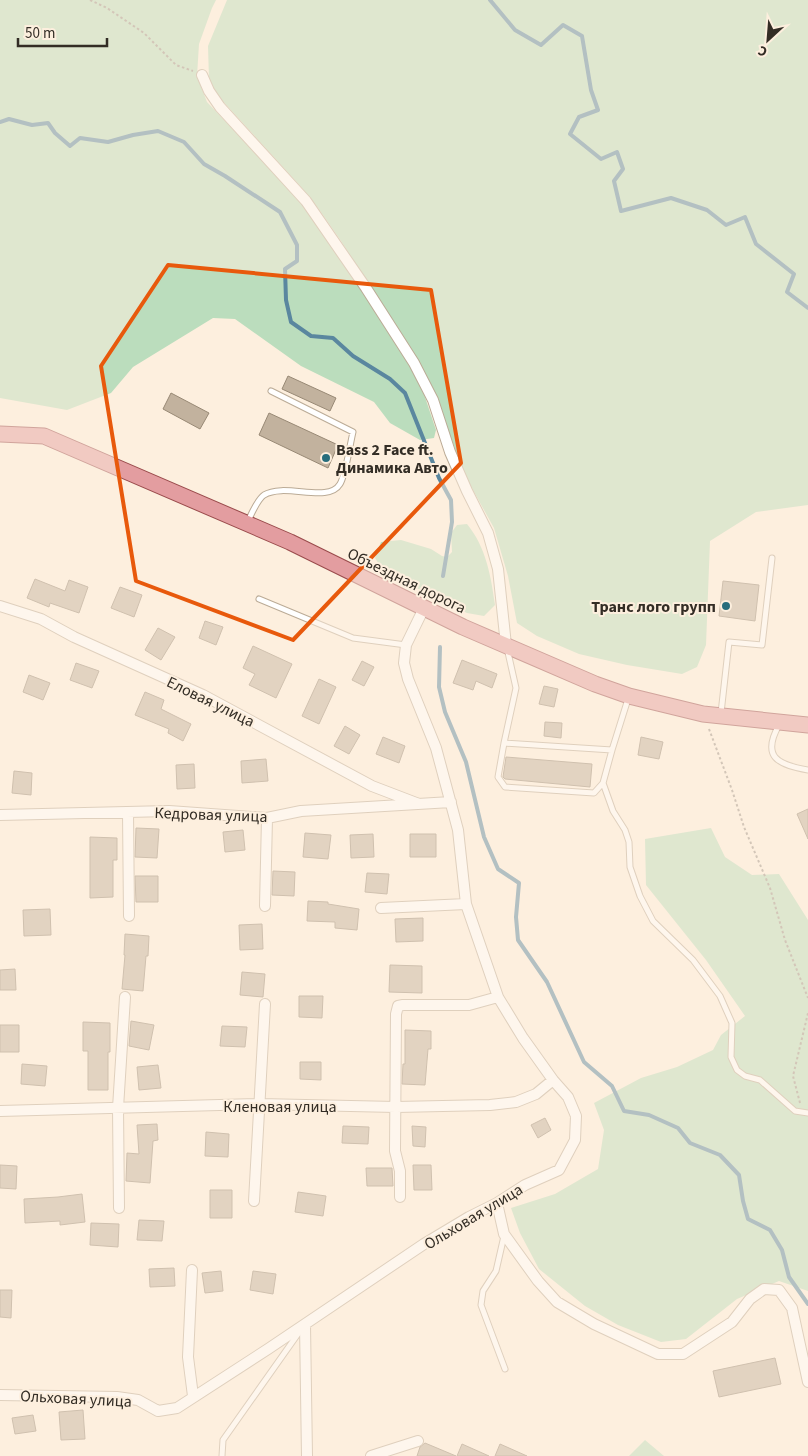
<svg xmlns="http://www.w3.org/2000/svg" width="808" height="1456" viewBox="0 0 808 1456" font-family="'Source Sans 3',sans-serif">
<rect width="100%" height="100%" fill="#fdefde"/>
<path fill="#bbddbd" d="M0,0H216L212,8L199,44L197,76L207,102L299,198L356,280L406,358L424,394L436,430L434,438L420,440L390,423L374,402L301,366L235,319L213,318L133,367L111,393L67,410L0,398Z
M227,0H808V505L756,512L710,541L706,645L697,667L682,674L627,665L579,654L537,636L517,623L508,576L494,528L464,474L437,398L401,336L341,241L318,208L302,188L218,96L209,80L208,46Z
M467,524C486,547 491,576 495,605L484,616L467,613L424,592L382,569L375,558L381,542L401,540L431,549L442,556L447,557L452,552L451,533L457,525Z
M711,828L725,857L752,875L779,874L808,920V1291L779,1281L737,1299L686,1339L661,1342L618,1325L585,1306L539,1269L520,1233L511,1208L555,1194L598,1169L604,1130L594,1103L641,1078L677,1067L713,1050L721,1035L745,1016L706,960L646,885L645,839Z
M645,1440L664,1456H629Z"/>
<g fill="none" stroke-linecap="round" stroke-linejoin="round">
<path stroke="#5a879f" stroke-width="4" d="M490,0L515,30L541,45L563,25L582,36L591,90L598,110L579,117L570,134L601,159L617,152L623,169L614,181L621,211L671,198L707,210L726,225L745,217L756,244L794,274L787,292L808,308
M0,122L9,119L32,125L48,123L55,133L70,146L80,138L108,142L133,135L158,131L184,142L204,164L225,176L280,212L297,245V261L285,269L286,300L291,322L311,336L333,338L353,356L390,379L405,393L439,478L451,500L452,522L443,576
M440,647L439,687L445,712L466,762L484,837L498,869L519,883L516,917L518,940L547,982L584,1062L612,1086L624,1111L649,1115L678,1128L690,1143L720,1155L739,1175L743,1201L748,1219L770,1230L782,1250L789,1277L808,1304"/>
</g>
<path fill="#c2b29e" stroke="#988975" d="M288,376L336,398L330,411L282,389Z
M171,393L209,413L200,429L163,409Z
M269,413L338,445L328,468L259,435Z
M35,579L65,591L69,580L88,587L79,613L50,603L49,607L27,598Z
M723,581L759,585L755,621L719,616Z
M120,587L142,595L134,617L111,608Z
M205,621L223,627L216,645L199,638Z
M158,628L175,637L161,660L145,650Z
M253,646L292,664L276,698L249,685L255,674L243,668Z
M462,660L497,674L492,688L476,681L473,690L453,683Z
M362,661L374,667L364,686L352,680Z
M76,663L99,671L92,688L70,680Z
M29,675L50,683L43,700L23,692Z
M319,679L336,687L319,724L302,716Z
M544,686L558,689L554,707L539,704Z
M145,692L164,700L161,709L191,724L183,741L168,733L169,729L135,715Z
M545,722L562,723L561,738L544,736Z
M345,726L360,735L349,754L334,746Z
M383,737L405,746L399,763L376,754Z
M641,737L663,742L659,759L638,755Z
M506,757L592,764L590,787L505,779L503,777Z
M266,759L268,781L242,783L241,761Z
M194,764L195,788L177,789L176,765Z
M14,771L32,773L31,795L12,793Z
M808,809V839L797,814Z
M136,828L159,829L157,858L135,857Z
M243,830L245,850L225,852L223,832Z
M305,833L331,835L328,859L303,857Z
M373,834L374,857L351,858L350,835Z
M410,834H436V857H410Z
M90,837L117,838V860H113V897L90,898Z
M273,871L295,872L294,896L272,895Z
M367,873L389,874L387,894L365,892Z
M135,876H158V902H136Z
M308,901L328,902V904L359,909L357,930L335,928V922L307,921Z
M50,909L51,935L24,936L23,910Z
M423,918V941L396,942L395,919Z
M262,924L263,949L240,950L239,925Z
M125,934L149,936L148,956H146L143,991L122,989L125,955H124Z
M390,965L422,966V993L389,992Z
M15,969L16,990H0V970Z
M242,972L265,974L263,997L240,995Z
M299,996H323L322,1018L299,1017Z
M131,1021L154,1025L149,1050L129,1046Z
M83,1022L110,1023V1052H108V1090H88V1051H83Z
M0,1025H19V1052H0Z
M222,1026L247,1027L245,1047L220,1046Z
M405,1030L431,1031V1049H428L425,1085L402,1084L403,1064H405Z
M300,1062H321V1080L300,1079Z
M22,1064L47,1066L45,1086L21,1084Z
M158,1065L161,1088L139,1090L137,1067Z
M545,1118L551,1130L538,1138L531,1125Z
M157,1124L158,1140L153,1141L150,1183L126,1181L127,1153L139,1154L137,1125Z
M343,1126L369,1127L368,1144L342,1143Z
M412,1126L426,1127L425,1147L413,1146Z
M206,1132L229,1134L228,1157L205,1156Z
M0,1165L17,1166L16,1189L0,1188Z
M413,1165H431L432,1190H414Z
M366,1168H392L393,1186H367Z
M210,1190H232V1218H210Z
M298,1192L326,1196L323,1216L295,1212Z
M82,1194L85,1222L60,1225V1221L25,1223L24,1199L58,1197Z
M139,1220L164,1221L162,1241L137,1240Z
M91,1223L119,1224L118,1247L90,1245Z
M174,1268L175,1286L150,1287L149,1269Z
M221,1271L223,1291L205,1293L202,1273Z
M253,1271L276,1274L273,1294L250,1290Z
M0,1290H12L11,1318L0,1317Z
M775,1358L781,1384L719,1397L713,1371Z
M83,1410L85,1439L61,1440L59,1412Z
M33,1415L36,1431L15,1434L12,1418Z
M425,1443L456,1456H417L420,1447Z
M462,1444L489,1456H457Z
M500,1444L527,1456H495Z"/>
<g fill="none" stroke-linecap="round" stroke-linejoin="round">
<defs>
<path id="lane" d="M248,521C252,513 257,500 264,495C285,482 328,504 340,484C346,474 350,444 353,432L271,391
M259,599L353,638L406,645
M507,648L516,688L504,743L612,750L628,699
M721,713L729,642L762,645L772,558
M779,725C761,757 778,765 808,770
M504,743L498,777L505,787L594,793L603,783L612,750
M603,783L613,811L625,830L629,842L630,867L640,896L653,921L693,960L720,996L732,1023L731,1057L737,1070L745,1076L760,1080L795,1111L808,1113
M504,1236L496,1271L483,1291L481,1305L505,1369
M222,1456L223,1440L300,1331"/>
<path id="street" d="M202,75L209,91L220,107L306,201L366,288L414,363L433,400L450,452L467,491L488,533L498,569L506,645
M0,606L41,619L74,637L203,695L372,786L419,804
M128,812L129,916
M0,815L169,811L267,818L301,811L451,802
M265,906L267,818
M381,908L466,904
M0,1111L260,1104L396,1107L490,1105L516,1102L536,1094L553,1080
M400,1197V1171L395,1151L396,1014L398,1006L403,1005H469L498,997
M254,1201L265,1004
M497,1203L504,1234L538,1281L557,1302L594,1324L658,1354H683L732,1322L750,1299L764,1289L779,1290L792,1308L808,1382
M119,1208L118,1108L125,997
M192,1270L188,1357L193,1396
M305,1325L307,1456
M0,1395L117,1397L138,1400L158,1411L177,1408L268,1349L424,1244L469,1217L497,1203L525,1185L559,1170L575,1140L576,1116L568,1097L553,1080L523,1038L498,997L466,904L458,830L436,748L408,679L404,663L406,645L424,608
M371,1456L418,1441"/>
<path id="primary" d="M0,434L44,436L290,542L463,627L595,684L629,696L703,714L808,725"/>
</defs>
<use href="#lane" stroke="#bbab96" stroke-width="7"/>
<use href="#street" stroke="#bbab96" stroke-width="12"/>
<use href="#primary" stroke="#9a4b4c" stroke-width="17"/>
<path stroke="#a1968a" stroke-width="2" stroke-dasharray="2.5 2.5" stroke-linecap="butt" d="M90,0L107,8L144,33L176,65L193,71
M709,729L732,790L744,827L770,888L785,940L808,998
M800,1103L793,1076L808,1013"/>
<use href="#lane" stroke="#fff" stroke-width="5"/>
<use href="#street" stroke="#fff" stroke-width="10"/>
<use href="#primary" stroke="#e39da0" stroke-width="15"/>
</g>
<path d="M0 0H808V1456H0ZM168,265L431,290L461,463L293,640L136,581L101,366Z" fill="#fdefde" fill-opacity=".55" fill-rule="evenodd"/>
<path fill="none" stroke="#e8590c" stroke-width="4" stroke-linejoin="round" d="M168,265L431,290L461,463L293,640L136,581L101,366Z"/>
<g fill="#276d7c" stroke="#fdefde" stroke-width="2">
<circle cx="326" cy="458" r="5"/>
<circle cx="726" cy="606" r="5"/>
</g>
<g text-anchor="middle" stroke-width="4" stroke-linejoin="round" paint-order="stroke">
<g font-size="16" font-weight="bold" fill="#332d25" stroke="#fdefde" text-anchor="start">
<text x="336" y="455">Bass 2 Face ft.<tspan x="336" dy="18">Динамика Авто</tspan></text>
<text x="716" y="612" text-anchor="end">Транс лого групп</text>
</g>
<g font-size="16" fill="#332d25" stroke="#fdefde">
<text transform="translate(407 580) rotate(26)" y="6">Объездная дорога</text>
<text transform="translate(211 701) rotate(26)" y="6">Еловая улица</text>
<text transform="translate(211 814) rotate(2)" y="6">Кедровая улица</text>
<text x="280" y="1112">Кленовая улица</text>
<text transform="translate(473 1216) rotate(-31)" y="6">Ольховая улица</text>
<text transform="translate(76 1398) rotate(3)" y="6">Ольховая улица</text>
</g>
</g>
<g transform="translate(768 40) rotate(206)" stroke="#fdefde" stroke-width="4" paint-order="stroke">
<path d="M0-4L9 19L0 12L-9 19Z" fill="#332d25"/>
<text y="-8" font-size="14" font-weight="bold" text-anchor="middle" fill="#332d25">С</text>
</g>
<path d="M18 38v8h89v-8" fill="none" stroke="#332d25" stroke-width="2.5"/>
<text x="25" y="38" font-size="15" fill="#332d25" stroke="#fdefde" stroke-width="4" paint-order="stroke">50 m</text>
</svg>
